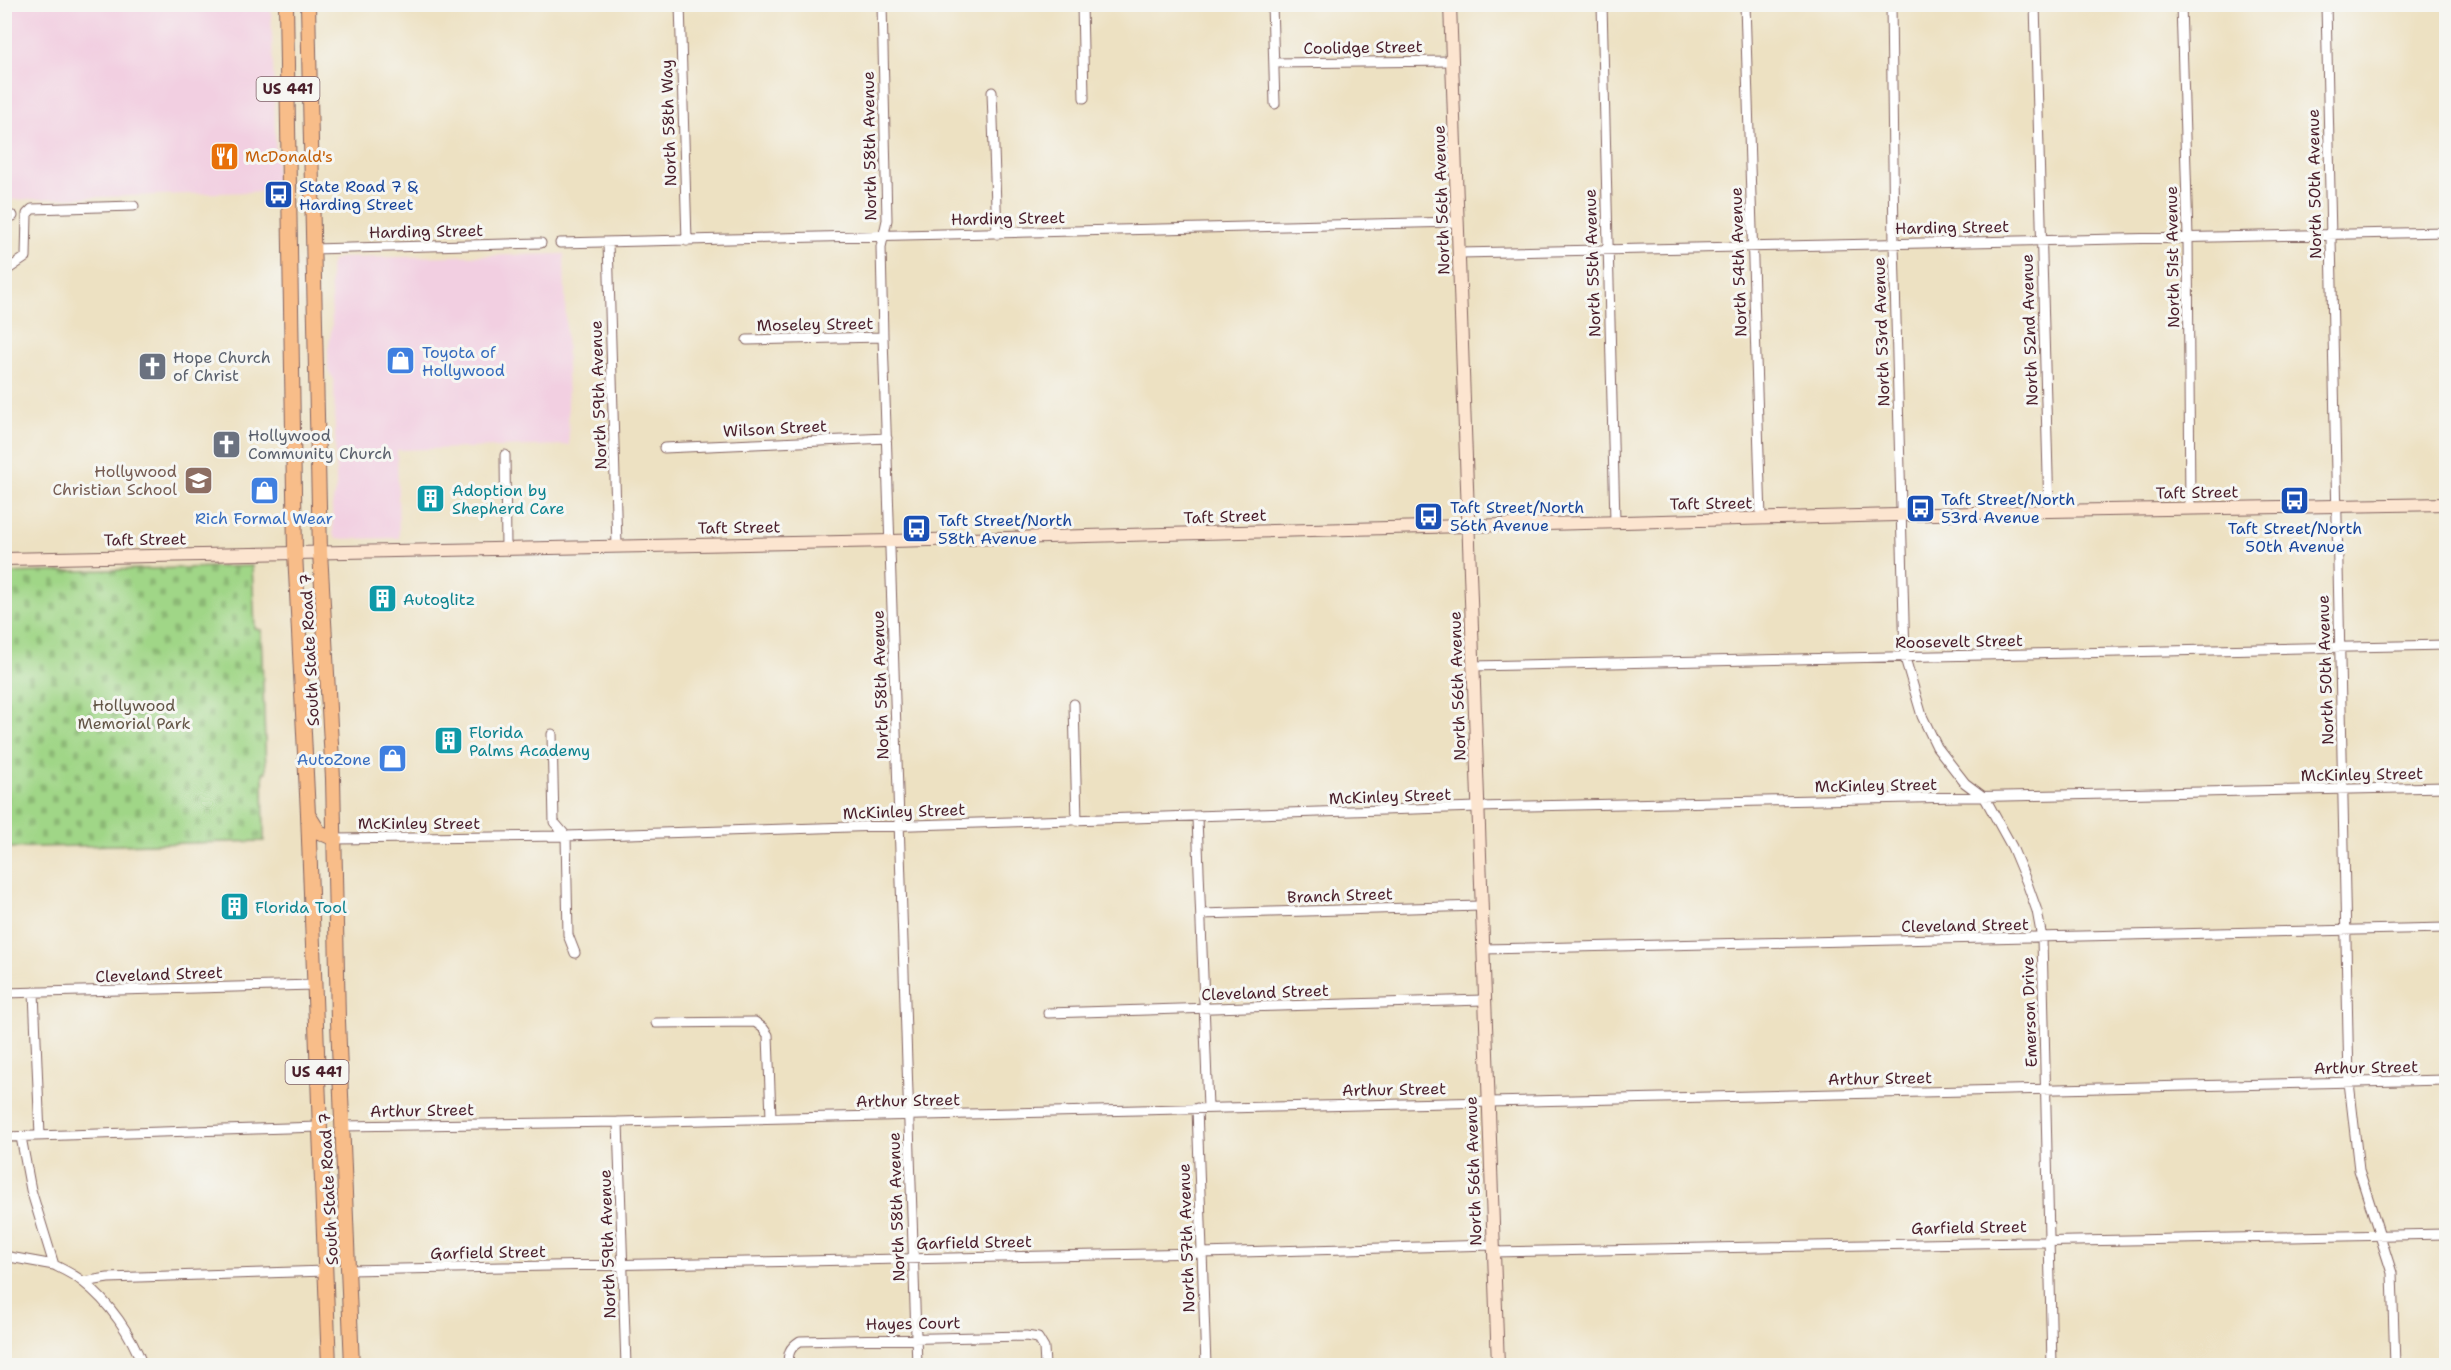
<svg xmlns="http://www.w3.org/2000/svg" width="2451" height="1370" viewBox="0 0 2451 1370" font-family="'Shantell Sans',sans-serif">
<defs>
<pattern id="cemetery-stones" width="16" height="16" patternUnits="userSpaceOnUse" patternTransform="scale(1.5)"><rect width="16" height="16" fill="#a0d687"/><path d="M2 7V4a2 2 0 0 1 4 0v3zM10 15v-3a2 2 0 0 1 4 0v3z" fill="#8bb775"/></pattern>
</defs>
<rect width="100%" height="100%" fill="#f6f6f2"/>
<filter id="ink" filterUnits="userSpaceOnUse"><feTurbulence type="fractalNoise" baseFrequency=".0167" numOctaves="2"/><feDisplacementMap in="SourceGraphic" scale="12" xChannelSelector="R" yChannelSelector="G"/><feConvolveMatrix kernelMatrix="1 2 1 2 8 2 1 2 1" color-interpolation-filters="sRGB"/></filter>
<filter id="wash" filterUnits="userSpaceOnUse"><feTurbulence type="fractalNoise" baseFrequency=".008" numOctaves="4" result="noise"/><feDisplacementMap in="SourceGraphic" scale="24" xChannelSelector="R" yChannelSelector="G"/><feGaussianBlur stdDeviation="1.35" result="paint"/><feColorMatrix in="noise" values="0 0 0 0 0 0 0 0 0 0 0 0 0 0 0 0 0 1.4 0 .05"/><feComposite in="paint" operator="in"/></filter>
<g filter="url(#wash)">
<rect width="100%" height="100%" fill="#ede1c2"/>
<path fill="#f2cfe1" d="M5,5H271L277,191L7,200Z
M564,254L569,445L397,450L399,538L336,539L333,534L332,506L336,486L334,379L328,371V349L332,326L330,268L332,261L339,258Z"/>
<path fill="url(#cemetery-stones)" stroke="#757a59" stroke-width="1.5" d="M252,566L255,629L261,630L266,772H263L264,841L5,848V573Z"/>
</g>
<g filter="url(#ink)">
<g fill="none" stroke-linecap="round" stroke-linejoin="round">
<defs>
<path id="street" d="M680,4L687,241
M882,4L887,220L881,247L883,337L917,1366
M1082,4L1084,98
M1272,4L1275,104
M1602,4L1615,521
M1745,4L1761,519
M1891,4L1894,244L1905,658L1922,716L1937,747L1965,783L1985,798L2012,847L2027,883L2037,911L2042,938L2052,1366
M2035,4L2049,511
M2181,4L2188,237L2190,508
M2326,4L2349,1082L2359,1170L2392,1273L2395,1366
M1274,63L1452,61
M992,92L997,234
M4,216H13
M560,243L1458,222
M608,243L617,546
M312,249L541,243
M1459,253L2446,232
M4,272L26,257L27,214L32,209L134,206
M747,340L883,337
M664,448L887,438
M505,455L506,548
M1472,666L2446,645
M1074,704L1077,821
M552,734L554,822L566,836L568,935L575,953
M1197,818L1208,1108
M335,839L566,836L1478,807L2446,787
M1201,914L1480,906
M1483,949L2446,928
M34,992L40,1136
M4,993L314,985
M1048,1013L1483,1000
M656,1023L755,1022L763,1028L768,1035L771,1118
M1197,1108L1206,1366
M618,1122L626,1366
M342,1126L618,1122L2446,1080
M4,1137L319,1127
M21,1137L31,1190L54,1265C64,1270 75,1275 83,1282C110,1303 131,1334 143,1366
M1493,1252L2446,1234
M4,1256L54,1265
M348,1270L1202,1253L1492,1245
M83,1282L108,1278L326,1271
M788,1366C788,1353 789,1348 800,1341L1026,1336L1038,1338L1044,1348L1045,1366"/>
<path id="secondary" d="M1450,4L1498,1366
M4,559L891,541L2049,511L2446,504"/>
<path id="primary" d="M286,4L295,552L308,814L329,1366
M308,4L320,552L333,778L338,1021L352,1366
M309,816L319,832L335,839"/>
</defs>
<use href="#street" stroke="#836360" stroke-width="11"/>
<use href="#secondary" stroke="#836360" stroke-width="14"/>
<use href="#primary" stroke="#836360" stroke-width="16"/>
<use href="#street" stroke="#fff" stroke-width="9"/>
<use href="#secondary" stroke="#fce5d0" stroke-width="12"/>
<use href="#primary" stroke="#f8bd89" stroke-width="14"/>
</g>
</g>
<defs>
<symbol id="restaurant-square" viewBox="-11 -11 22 22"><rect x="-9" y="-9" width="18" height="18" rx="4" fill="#e8710a" stroke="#f6f6f2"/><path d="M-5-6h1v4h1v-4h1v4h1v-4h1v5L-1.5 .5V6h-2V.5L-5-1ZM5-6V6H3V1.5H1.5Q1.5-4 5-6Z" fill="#fff"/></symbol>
<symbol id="bus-square" viewBox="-11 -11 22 22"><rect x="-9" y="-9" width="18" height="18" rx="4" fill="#1a4fb4" stroke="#f6f6f2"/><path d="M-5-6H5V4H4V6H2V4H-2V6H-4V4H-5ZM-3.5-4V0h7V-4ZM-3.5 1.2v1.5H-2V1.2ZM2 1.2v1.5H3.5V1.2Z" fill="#fff"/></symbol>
<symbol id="shop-square" viewBox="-11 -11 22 22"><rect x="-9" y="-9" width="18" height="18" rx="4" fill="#3f7fe0" stroke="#f6f6f2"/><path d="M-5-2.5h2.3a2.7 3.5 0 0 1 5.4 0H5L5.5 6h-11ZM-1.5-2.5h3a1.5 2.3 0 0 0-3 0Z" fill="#fff"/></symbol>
<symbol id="church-square" viewBox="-11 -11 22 22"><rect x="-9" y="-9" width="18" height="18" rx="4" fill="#6b7280" stroke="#f6f6f2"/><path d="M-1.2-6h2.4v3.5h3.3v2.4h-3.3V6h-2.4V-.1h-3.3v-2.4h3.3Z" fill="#fff"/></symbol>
<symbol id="school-square" viewBox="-11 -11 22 22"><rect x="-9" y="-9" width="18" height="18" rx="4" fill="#8d6e63" stroke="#f6f6f2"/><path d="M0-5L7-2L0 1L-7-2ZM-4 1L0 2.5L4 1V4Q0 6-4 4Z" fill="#fff"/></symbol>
<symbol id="building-square" viewBox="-11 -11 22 22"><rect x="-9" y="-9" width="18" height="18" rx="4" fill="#0f9aa8" stroke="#f6f6f2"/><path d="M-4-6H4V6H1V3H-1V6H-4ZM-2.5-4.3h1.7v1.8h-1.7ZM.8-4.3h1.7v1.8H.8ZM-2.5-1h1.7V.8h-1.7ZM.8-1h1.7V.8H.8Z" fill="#fff"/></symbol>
</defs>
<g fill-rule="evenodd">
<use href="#restaurant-square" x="208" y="140" width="33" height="33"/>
<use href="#bus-square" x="262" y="178" width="33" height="33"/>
<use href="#shop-square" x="384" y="344" width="33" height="33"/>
<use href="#church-square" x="136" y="350" width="33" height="33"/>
<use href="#church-square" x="210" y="428" width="33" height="33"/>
<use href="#school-square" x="182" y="464" width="33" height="33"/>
<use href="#shop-square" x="248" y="474" width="33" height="33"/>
<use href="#building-square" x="414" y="482" width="33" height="33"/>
<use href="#bus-square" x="2278" y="484" width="33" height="33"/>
<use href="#bus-square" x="1904" y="492" width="33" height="33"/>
<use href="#bus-square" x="1412" y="500" width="33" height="33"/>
<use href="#bus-square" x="900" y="512" width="33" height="33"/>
<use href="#building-square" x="366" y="582" width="33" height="33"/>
<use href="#building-square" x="432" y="724" width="33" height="33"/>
<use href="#shop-square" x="376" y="742" width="33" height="33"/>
<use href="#building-square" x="218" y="890" width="33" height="33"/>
</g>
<g text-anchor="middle" stroke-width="6" stroke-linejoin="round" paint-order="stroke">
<g fill="#f6f6f2" stroke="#7e6067" stroke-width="1.5">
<rect x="256.5" y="77" width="63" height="24" rx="4.5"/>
<rect x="285.5" y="1060" width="63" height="24" rx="4.5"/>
</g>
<g font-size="15" font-weight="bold" fill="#4a1f2b">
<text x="288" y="94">US 441</text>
<text x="317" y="1077">US 441</text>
</g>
<g font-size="16" fill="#4a1f2b" stroke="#f6f6f2">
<text transform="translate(1363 47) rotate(-1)" y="6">Coolidge Street</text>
<text transform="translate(668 123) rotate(-92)" y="6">North 58th Way</text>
<text transform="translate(869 146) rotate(-91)" y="6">North 58th Avenue</text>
<text transform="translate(2314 184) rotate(-91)" y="6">North 50th Avenue</text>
<text transform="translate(1441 200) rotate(-92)" y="6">North 56th Avenue</text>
<text transform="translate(1008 218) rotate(-1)" y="6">Harding Street</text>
<text transform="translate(1952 227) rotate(-1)" y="6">Harding Street</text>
<text transform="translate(426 231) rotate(-1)" y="6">Harding Street</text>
<text transform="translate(2172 257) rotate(-91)" y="6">North 51st Avenue</text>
<text transform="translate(1738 262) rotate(-92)" y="6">North 54th Avenue</text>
<text transform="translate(1592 263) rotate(-92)" y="6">North 55th Avenue</text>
<text transform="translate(815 324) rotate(-1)" y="6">Moseley Street</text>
<text transform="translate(2029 330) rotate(-92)" y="6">North 52nd Avenue</text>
<text transform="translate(1881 332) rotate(-92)" y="6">North 53rd Avenue</text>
<text transform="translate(598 395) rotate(-92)" y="6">North 59th Avenue</text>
<text transform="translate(775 428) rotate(-3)" y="6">Wilson Street</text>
<text transform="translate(2197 492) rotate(-1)" y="6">Taft Street</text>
<text transform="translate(1711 503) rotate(-1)" y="6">Taft Street</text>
<text transform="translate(1225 516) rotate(-2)" y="6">Taft Street</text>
<text transform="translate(739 527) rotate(-1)" y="6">Taft Street</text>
<text transform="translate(145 539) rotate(-1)" y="6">Taft Street</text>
<text transform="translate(1959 641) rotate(-1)" y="6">Roosevelt Street</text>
<text transform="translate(309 650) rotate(-93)" y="6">South State Road 7</text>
<text transform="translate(2325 670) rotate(-92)" y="6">North 50th Avenue</text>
<text transform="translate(880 685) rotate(-92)" y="6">North 58th Avenue</text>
<text transform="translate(1457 686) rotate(-92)" y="6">North 56th Avenue</text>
<text transform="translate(2362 774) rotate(-1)" y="6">McKinley Street</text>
<text transform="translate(1876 785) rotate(-1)" y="6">McKinley Street</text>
<text transform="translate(1390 796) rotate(-2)" y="6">McKinley Street</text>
<text transform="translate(904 811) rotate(-2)" y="6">McKinley Street</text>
<text x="419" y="829">McKinley Street</text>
<text transform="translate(1340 895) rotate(-2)" y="6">Branch Street</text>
<text transform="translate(1965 925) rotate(-1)" y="6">Cleveland Street</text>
<text transform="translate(159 974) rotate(-2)" y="6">Cleveland Street</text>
<text transform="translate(1265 992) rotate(-2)" y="6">Cleveland Street</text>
<text transform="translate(2029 1012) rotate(-92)" y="6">Emerson Drive</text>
<text transform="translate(2366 1067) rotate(-1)" y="6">Arthur Street</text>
<text transform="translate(1880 1078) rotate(-1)" y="6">Arthur Street</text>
<text transform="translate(1394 1089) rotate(-1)" y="6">Arthur Street</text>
<text transform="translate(908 1100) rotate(-1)" y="6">Arthur Street</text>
<text transform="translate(422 1110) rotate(-1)" y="6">Arthur Street</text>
<text transform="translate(1473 1171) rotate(-92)" y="6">North 56th Avenue</text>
<text transform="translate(328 1189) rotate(-93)" y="6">South State Road 7</text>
<text transform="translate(896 1207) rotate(-92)" y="6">North 58th Avenue</text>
<text transform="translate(1969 1227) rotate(-1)" y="6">Garfield Street</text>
<text transform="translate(1186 1238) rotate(-92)" y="6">North 57th Avenue</text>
<text transform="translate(974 1242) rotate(-1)" y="6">Garfield Street</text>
<text transform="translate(607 1244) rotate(-92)" y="6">North 59th Avenue</text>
<text transform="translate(488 1252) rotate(-1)" y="6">Garfield Street</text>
<text transform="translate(913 1323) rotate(-1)" y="6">Hayes Court</text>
</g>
<g font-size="16" fill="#c56008" stroke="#f6f6f2" text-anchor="start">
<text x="245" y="162">McDonald's</text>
</g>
<g font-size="16" fill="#164399" stroke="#f6f6f2" text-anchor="start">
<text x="299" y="192">State Road 7 &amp;<tspan x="299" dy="18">Harding Street</tspan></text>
<text x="1941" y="505">Taft Street/North<tspan x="1941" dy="18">53rd Avenue</tspan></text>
<text x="1450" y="513">Taft Street/North<tspan x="1450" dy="18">56th Avenue</tspan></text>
<text x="938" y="526">Taft Street/North<tspan x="938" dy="18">58th Avenue</tspan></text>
<text x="2295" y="534" text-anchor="middle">Taft Street/North<tspan x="2295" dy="18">50th Avenue</tspan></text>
</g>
<g font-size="16" fill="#366cbe" stroke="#f6f6f2" text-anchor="start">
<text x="422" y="358">Toyota of<tspan x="422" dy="18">Hollywood</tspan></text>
<text x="264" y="524" text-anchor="middle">Rich Formal Wear</text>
<text x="371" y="765" text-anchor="end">AutoZone</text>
</g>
<g font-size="16" fill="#5b616d" stroke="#f6f6f2" text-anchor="start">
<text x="173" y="363">Hope Church<tspan x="173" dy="18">of Christ</tspan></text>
<text x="248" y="441">Hollywood<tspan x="248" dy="18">Community Church</tspan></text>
</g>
<g font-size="16" fill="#785e54" stroke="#f6f6f2" text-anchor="end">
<text x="177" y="477">Hollywood<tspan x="177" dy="18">Christian School</tspan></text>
</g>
<g font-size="16" fill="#0d838f" stroke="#f6f6f2" text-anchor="start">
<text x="452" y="496">Adoption by<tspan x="452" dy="18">Shepherd Care</tspan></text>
<text x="403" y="605">Autoglitz</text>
<text x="469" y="738">Florida<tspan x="469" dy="18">Palms Academy</tspan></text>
<text x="255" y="913">Florida Tool</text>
</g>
<g font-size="16" fill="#645647" stroke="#f6f6f2">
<text x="134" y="711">Hollywood<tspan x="134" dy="18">Memorial Park</tspan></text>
</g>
</g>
<rect width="2451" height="1370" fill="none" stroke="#f6f6f2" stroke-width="24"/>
</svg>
